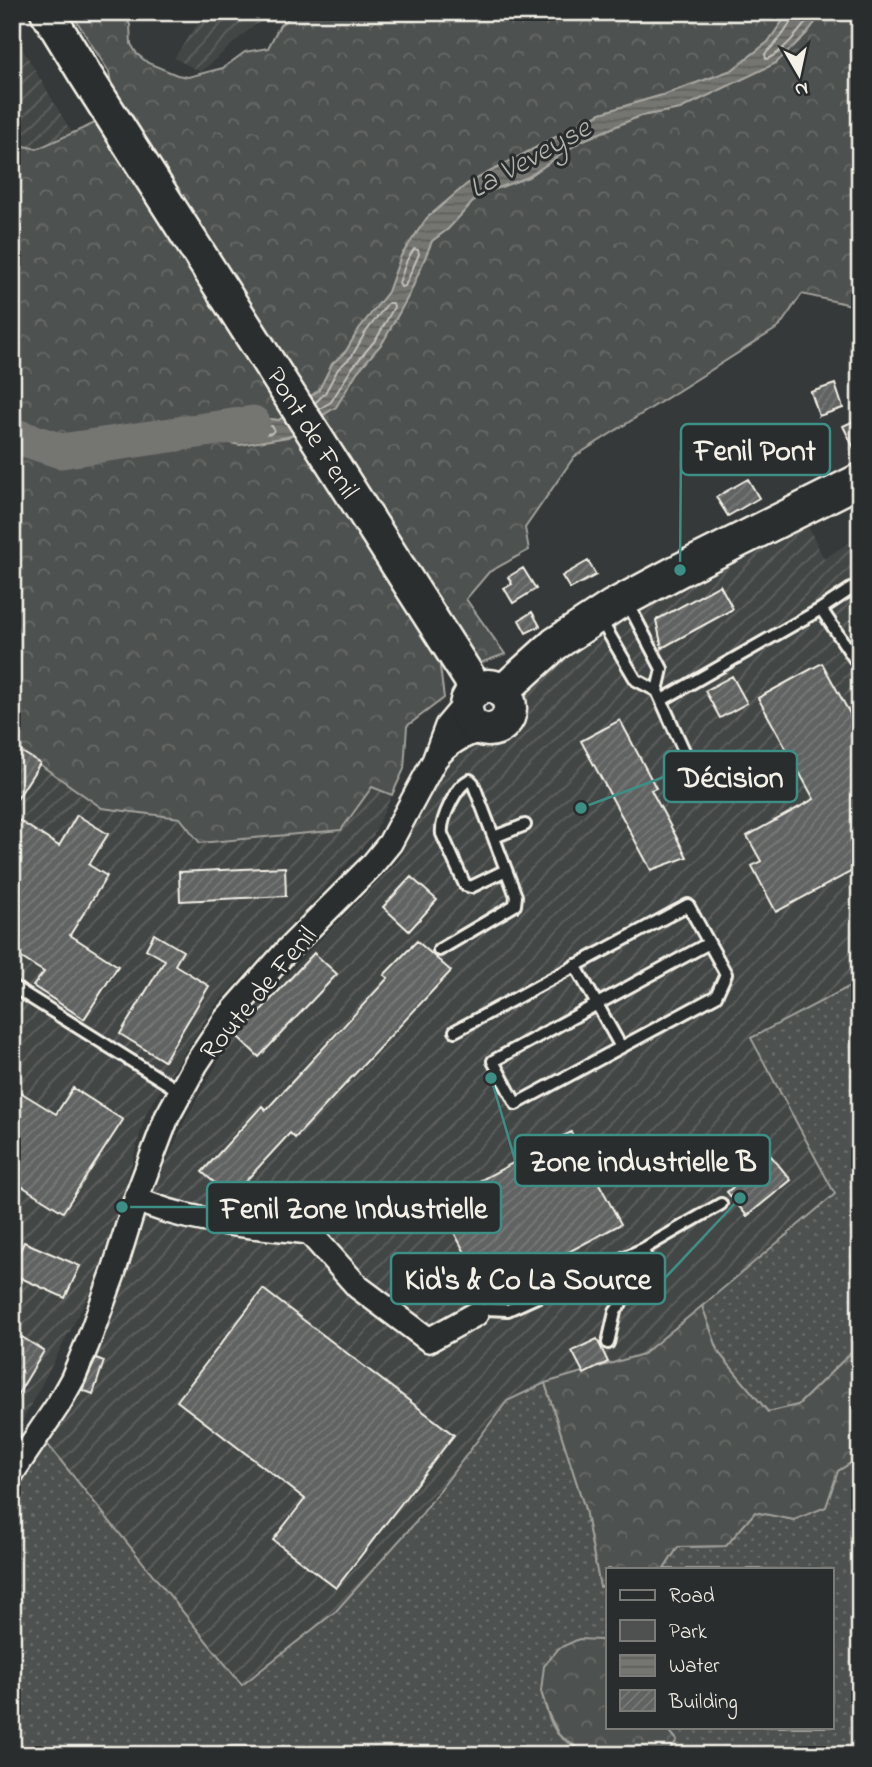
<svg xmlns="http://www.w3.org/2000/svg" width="872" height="1767" viewBox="0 0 872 1767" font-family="'Indie Flower',sans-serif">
<defs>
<pattern id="industrial-furrows" width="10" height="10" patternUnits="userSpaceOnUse" patternTransform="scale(1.75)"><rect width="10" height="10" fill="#434645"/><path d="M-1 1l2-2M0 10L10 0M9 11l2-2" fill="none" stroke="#5f6160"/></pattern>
<pattern id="green-dots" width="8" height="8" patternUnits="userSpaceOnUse" patternTransform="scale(1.75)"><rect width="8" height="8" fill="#4e514f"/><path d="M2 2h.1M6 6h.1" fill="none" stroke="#686a68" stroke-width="1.8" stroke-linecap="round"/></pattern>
<pattern id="forest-crowns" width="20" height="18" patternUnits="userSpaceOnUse" patternTransform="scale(1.75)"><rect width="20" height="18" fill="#4e514f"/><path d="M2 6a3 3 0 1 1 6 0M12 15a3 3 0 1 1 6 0" fill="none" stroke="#686a68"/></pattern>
<pattern id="water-rules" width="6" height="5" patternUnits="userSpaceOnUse" patternTransform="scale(1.75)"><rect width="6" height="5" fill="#757572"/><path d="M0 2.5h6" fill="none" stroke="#5f5e5c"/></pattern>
<pattern id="building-hatch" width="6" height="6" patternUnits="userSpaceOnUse" patternTransform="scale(1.75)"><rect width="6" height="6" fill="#616362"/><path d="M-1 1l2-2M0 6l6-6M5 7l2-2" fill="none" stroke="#787a78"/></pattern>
</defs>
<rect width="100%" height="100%" fill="#363939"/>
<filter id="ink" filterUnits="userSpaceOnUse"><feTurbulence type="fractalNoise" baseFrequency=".0143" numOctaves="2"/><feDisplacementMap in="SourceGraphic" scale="14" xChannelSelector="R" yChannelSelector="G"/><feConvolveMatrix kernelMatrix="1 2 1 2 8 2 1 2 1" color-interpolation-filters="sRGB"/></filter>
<g filter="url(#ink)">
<path fill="url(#industrial-furrows)" d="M196,12H280L253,26L201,72L174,58L198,23Z
M12,35L25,53L72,133L37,149L12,143Z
M806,522L824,559L860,535V981L751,1038L835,1194L643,1354L545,1383L507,1401L415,1524L336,1611L241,1686L44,1440L186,1118L241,1022L398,861L444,766L570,646Z
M12,745L102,808L180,818L372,787L392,795L373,836L213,1008L146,1113L101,1272L16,1433L12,1430Z"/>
<path fill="url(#green-dots)" stroke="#a1a19c" stroke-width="2" d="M860,981V1344L798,1405L768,1412L719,1353L702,1306L835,1194L751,1038Z
M545,1383L585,1509L600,1586H608V1643L600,1640L541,1691C545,1705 549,1723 558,1734C566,1743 582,1750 593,1755H304L270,1747L236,1746L168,1751L165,1755H12V1430L16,1433L44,1440L242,1685L336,1611L415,1523L507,1401Z
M860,1457V1755H664L667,1754L677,1740L666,1727H832V1569H664L678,1547L726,1546L755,1512L794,1520L838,1471Z"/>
<path fill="url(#forest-crowns)" stroke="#a1a19c" stroke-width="2" d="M69,12H124L130,25L131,44L137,54L148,63L177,75L188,77L223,68L245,52L268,48L280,25L297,12H789L768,42L732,70L666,94L601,113L467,184L427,218L401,256L388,292L359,329L346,351L332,364L319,390L279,420L234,416L208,439L336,407L357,372L383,342L410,293L432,241L448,229L479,195L528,177L581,141L640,116L680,109L776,63L806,34L823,12H860V307L802,294L779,327L574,457L525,528L529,550L489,572L466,599L505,654L480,663L458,639L439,659L444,698L407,726L404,769L392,795L372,787L341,830L200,843L180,818L102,808L12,745V448L51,452L35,429L12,421V143L37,149L102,120L112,103V88L109,72L76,20Z
M702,1306L719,1353L768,1412L798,1405L860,1344V1457L838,1471L826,1507L794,1520L755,1512L726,1546L678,1547L664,1569H608V1586L600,1587L585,1509L545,1383L643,1354Z
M579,1639L600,1640L608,1643V1727H666L677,1740L667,1754L593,1755L578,1748L559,1735L548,1713L541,1691L544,1666L559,1648Z
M236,1746L270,1747L304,1755H165L168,1751Z"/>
<path fill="url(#water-rules)" stroke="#a8a7a1" stroke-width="2" d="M789,12H823L806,34L776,63L680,109L640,116L581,141L528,177L479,195L448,229L432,241L410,293L383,342L357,372L336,407L288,437L240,445L208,439L206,426L234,416L279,420L319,390L332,364L346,351L359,329L388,292L401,256L427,218L467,184L601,113L666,94L732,70L768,42Z
M12,421L35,429L54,443L51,452L12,448Z"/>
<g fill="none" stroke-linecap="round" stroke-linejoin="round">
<path stroke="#c1bfb9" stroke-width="2" d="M794,12C791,27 776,44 765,54L766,59C781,56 804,25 814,12
M414,249L418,250L419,254L405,286L401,287L399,283L407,260Z
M315,403L325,393L338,369L352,356L365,333L388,303H393L394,307L377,338L352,368L331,402L319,409
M235,423L272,426L274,430L272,433L241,438L220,433L221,428Z"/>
<path stroke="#757572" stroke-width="35" d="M12,435L61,451L253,423"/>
</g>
<path fill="url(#building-hatch)" stroke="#f4f1e8" stroke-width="2" d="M835,384L843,408L819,416L811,392Z
M860,418V460L843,426Z
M748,479L759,498L728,516L716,497Z
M588,561L596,575L570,589L562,576Z
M523,568L536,589L513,603L504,588L512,584L508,577Z
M720,585L733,609L662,648L656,620Z
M532,612L540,626L526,633L519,620Z
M822,663L860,732V867L776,912L752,866L761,861L747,836L814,799L758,698Z
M732,676L747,703L720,718L705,691Z
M620,720L656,788L651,790L687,857L651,870L581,741Z
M12,746L40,763L12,807Z
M77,815L108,834L89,865L107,876L70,935L118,966L84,1019L33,986L44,972L12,952V816L59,846Z
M285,867L286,896L180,901L179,872Z
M411,877L437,900L409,931L383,907Z
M154,934L183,951L175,965L209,986L164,1061L120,1034L165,960L146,949Z
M417,941L451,971L295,1138L290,1133L231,1197L202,1172L262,1106L266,1110L388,978L384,975Z
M314,953L337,974L259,1057L237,1036Z
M12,1087L56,1114L73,1088L123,1120L63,1212L12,1180Z
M571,1132L621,1224L488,1295L438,1203Z
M771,1156L791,1180L747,1216L727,1192Z
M24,1242L80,1266L65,1298L12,1274V1268Z
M263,1289L454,1435L336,1588L273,1540L305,1499L177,1401Z
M22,1337L44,1351L12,1404V1353Z
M597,1339L608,1362L584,1374L572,1351Z
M96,1358L104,1361L93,1394L82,1390Z"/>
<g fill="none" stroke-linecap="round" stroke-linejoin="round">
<defs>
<path id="lane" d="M627,602L662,669L657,691
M821,609L860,583
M600,619L636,680L657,691L699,784
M662,700L821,609L860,667
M494,837L525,825
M709,943L726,974L716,996L516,1104L493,1061Z
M439,950L515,905L516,896L473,783L470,780C457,784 440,820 442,834L465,885L471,887L506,870
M575,965L621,1047
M12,986L181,1092
M455,1031L688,905L709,943
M476,1314L486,1309L508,1310L643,1249L721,1204
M608,1343L615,1312L648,1265L643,1249"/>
<path id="street" d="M436,758C449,742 462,736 482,729
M136,1199C189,1224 251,1225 309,1232L358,1287L429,1340L476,1314
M12,1473L58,1405L73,1378L88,1342L113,1274L136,1199L167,1117L196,1064L226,1019L288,949L372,865L390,843L434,761L447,726L468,701"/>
<path id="secondary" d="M47,12L86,76L477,690
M466 708a22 22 0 1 1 44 0a22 22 0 1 1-44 0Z
M502,692L555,644L613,606L680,570L860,480"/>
</defs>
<use href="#lane" stroke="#f4f1e8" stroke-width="16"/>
<use href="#street" stroke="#f4f1e8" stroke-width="28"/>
<use href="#secondary" stroke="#f4f1e8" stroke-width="37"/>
<use href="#lane" stroke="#2a2d2e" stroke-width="10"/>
<use href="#street" stroke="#2a2d2e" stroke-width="23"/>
<use href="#secondary" stroke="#2a2d2e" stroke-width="32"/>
</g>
</g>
<g text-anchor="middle" stroke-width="6" stroke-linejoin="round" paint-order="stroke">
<g font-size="28" fill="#f4f1e8" stroke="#2a2d2e">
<text transform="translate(314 432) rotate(58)" y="10">Pont de Fenil</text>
<text transform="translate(257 992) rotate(-50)" y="10">Route de Fenil</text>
</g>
<g font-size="30" font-style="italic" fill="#b4b3ad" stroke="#2a2d2e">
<text transform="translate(529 157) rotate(-29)" y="10">La Veveyse</text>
</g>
</g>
<path fill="none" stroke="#3d8f86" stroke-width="2.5" d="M680 570L681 450M581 808L664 777M491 1078L515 1160M122 1207L207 1207M740 1198L665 1278"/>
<g fill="#3d8f86" stroke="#2a2d2e" stroke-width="2.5">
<circle cx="680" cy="570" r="7"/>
<circle cx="581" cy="808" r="7"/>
<circle cx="491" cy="1078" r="7"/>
<circle cx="122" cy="1207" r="7"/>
<circle cx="740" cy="1198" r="7"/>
</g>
<g fill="#2a2d2e" stroke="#3d8f86" stroke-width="2.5">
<rect x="681" y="424" width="149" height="51" rx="7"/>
<rect x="664" y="751" width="133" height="51" rx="7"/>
<rect x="515" y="1135" width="255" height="51" rx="7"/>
<rect x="207" y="1182" width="294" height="51" rx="7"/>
<rect x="391" y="1253" width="274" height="51" rx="7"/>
</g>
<g font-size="30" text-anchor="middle" font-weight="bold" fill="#f4f1e8">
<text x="755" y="460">Fenil Pont</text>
<text x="731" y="787">Décision</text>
<text x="643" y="1171">Zone industrielle B</text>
<text x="354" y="1218">Fenil Zone Industrielle</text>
<text x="528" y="1289">Kid's &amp; Co La Source</text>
</g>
<rect width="872" height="1767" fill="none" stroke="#2a2d2e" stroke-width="42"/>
<rect x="21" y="21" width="830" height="1725" fill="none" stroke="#f4f1e8" stroke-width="2.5" filter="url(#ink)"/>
<rect x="606" y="1568" width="228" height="161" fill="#2a2d2e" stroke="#7b7b78" stroke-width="2"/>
<rect x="620" y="1590" width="35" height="10" fill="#2a2d2e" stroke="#7b7b78" stroke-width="2"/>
<text x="669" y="1602" font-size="21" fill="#f4f1e8">Road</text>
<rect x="620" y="1620" width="35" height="21" fill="#4e514f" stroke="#7b7b78" stroke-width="2"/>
<text x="669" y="1638" font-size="21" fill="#f4f1e8">Park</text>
<rect x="620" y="1655" width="35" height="21" fill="url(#water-rules)" stroke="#7b7b78" stroke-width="2"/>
<text x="669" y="1672" font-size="21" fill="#f4f1e8">Water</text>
<rect x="620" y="1690" width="35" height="21" fill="url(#building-hatch)" stroke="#7b7b78" stroke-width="2"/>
<text x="669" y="1708" font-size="21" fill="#f4f1e8">Building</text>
<g transform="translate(799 74) rotate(171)" stroke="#2a2d2e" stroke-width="5" paint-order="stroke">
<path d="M0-5L12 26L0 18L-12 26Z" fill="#f4f1e8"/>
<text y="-10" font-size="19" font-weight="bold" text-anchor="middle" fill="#f4f1e8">N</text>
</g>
</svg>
